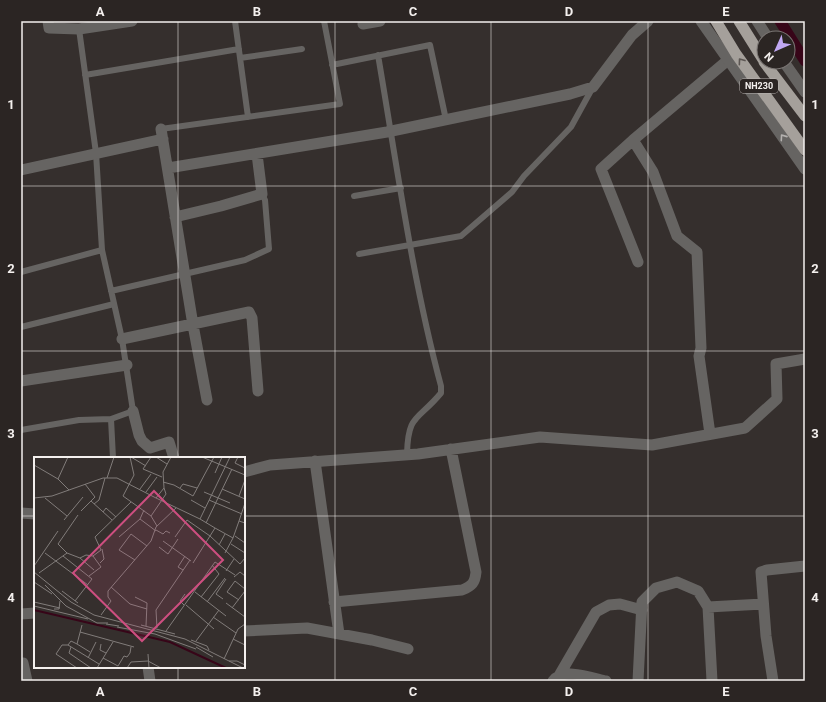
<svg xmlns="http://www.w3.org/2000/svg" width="826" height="702" viewBox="0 0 826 702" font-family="Roboto,sans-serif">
<rect width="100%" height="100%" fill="#352f2d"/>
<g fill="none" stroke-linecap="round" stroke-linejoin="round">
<path stroke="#370518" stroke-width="11" d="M780,21L805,61"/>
<path stroke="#666462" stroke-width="6" d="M235,21L248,117
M378,55C397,166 412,278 441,386V393C418,421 408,413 407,454
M240,58L302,49
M332,65L430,45L446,120
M85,75L239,49
M161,129L340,104L324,21
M354,196L401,188
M359,254L461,236L512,192L524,176L571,127L593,87
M21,272L102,250
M111,291L245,260L269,249L265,200L262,194
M21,327L114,304
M111,419L113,458
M21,430L79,420L111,419L133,411L122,339L102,250L96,153L79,29"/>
<path stroke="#666462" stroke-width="11" d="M48,21L49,28L79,29L132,21
M363,24L380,21
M161,129L193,325L207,400
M633,140L653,172L677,236L697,252L701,348L699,356L710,434
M168,168L387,132L570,94L593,87L632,35L648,21
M21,170L163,139
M175,217L221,206L262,194L257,154
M638,262L601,169L633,140L728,60
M122,339L249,312L252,318L258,391
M21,381L127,365
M133,411L139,435L142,441L150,448L169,442L174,458
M315,461L339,634
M244,472L270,465L418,454L540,437L652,445L745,428L777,399L776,364L805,359
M21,513L35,514
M334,602L462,590C472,586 475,583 476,572L451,449
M708,607L763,604
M21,614L35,613
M244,631L307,628L372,640L408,649
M148,667L150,681
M560,674L596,612L609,605L620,604L642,610
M553,681C563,667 592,678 606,681
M638,681L642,602L656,588L677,582L698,591L708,607L712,681
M773,681L766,636L761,572L767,570L805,566"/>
<path stroke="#666462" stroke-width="11" d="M701,21L805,169
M757,21L768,38
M784,62L805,92
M21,663H23L27,681"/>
<path stroke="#a5a09b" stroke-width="11" d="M716,21L736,54L805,150
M739,21L764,61
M764,62L805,116"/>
</g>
<defs><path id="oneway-chevron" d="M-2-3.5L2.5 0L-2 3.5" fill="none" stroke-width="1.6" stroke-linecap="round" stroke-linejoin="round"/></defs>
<use stroke="#5c5653" href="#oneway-chevron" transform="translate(741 61) rotate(-126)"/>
<use stroke="#b4b1af" href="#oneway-chevron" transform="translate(783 137) rotate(-125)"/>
<path fill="none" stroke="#f4f0ee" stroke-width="1" stroke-opacity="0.55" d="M178,21V458M335,21V681M491,21V681M648,21V681M21,186H805M21,351H805M21,516H35M244,516H805M178,667V681"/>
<g text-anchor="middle" stroke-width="3" stroke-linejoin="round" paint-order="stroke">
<rect fill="#2b2523" stroke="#b8b3b1" stroke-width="1" x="740" y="79" width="38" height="14" rx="3"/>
<g font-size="9" font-weight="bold" fill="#f4f0ee">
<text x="759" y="89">NH230</text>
</g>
</g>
<g transform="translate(34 457)">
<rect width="211" height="211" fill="#352f2d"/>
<path fill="none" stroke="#370518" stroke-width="2" d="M0,153L136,185L192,211"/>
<path fill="none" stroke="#817c7a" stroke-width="1" d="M96,0L100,18L89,39L117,59L123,69M97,0L112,9M117,0L109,12L128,20M122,0L133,7M168,0L211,18M204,0L201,6L211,11M0,8L24,22L35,33M181,16L188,0M73,21L80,0M24,22L34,0M129,25L140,28L159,39L180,0M146,31L149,27L163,31M106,32L117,17M188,32L211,42M112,35L123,20M170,35L196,46M205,39L211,23M0,41L18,39L69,21H83L122,41L130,31L129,15L137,0M11,41L33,59M122,41L166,62M157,43L171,51M175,43L208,57M57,44L78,63M211,46L205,64L211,66M60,47L65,43L71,21M47,54L61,40L51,27M69,55L72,51L82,60M44,58L24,87L33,96L46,101L52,98L59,99L67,93L61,80L97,45M117,59L132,37L130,31M106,62L122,74M30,63L49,40M172,66L198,12M181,71L199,81L205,64M122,73L129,77L132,74L136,76M97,77L85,93L101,103M97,77L113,89M201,79L211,86M85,80L106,62L110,53M141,80L153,63L176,79L206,107L211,101M129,84L157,104M197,87L211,96M185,88L191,77M125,90L134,97L144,82M11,96L54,128M191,96L199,81M29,99L58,122L41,144M46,101L60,113M66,106L70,102L68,92M159,106L181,71L166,62L196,0M0,109L24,74M149,113L144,110L151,99M192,114L200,102M0,115L37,145L60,158L151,182L209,211M5,116L33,96M55,119L67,110L59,99M200,120L206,115L211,119M0,125L18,137M11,128L32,149L63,166H74M77,130L96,147L113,152M28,134L44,146M161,135L192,159M101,140L113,146L112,169M167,140L185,117L178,108M189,142L182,137L192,122M205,143L193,135L201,124L211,132M0,145L26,151M173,145L191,121M192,146L211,160M150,148L146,144L151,137M152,148L180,172M0,149L54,162M198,151L211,134M20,152H25L26,144M67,158L77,144L74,140V134L117,84L122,70L142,51M179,160L202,176M72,167L85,169M107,168L141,177M83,170L121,177L162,192M123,171L122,153L156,103M132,174L181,105L201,118M46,175L100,190M199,182L211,188M157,183L173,189L175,193M162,184L185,153M43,187L56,195M67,187L66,193L72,196M34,188L65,207M37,190L35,196L57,211M162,190L179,200M114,197L115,211M54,201L62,185M69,201L84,209L90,199L93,200L96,196L97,190M190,202L204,172L211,167M195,204H203L211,208M43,211L22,197L28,188H34L37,184L43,187L48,168M63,211L79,185M93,211L97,205L114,204L127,211"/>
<path fill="#ce4e80" fill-opacity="0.15" stroke="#ce4e80" stroke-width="2" d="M120,34L189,103L108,184L39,116Z"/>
<rect width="211" height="211" fill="none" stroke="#f4f0ee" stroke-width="2"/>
</g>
<rect width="826" height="702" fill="none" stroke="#2b2523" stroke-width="44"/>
<g transform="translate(776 50) rotate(225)"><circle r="19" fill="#2b2523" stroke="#7b7674"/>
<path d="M0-3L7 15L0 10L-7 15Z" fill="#c1a8f3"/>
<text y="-6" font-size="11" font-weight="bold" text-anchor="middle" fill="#f4f0ee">N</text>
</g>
<rect x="22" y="22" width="782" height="658" fill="none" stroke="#f4f0ee" stroke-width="1.5"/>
<g font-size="13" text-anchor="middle" font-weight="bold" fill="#f4f0ee">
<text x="100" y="16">A</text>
<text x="257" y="16">B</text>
<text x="413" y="16">C</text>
<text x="569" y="16">D</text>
<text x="726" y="16">E</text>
<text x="11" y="109">1</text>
<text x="815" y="109">1</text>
<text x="11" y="273">2</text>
<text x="815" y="273">2</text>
<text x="11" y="438">3</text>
<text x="815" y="438">3</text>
<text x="11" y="602">4</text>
<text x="815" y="602">4</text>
<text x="100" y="696">A</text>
<text x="257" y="696">B</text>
<text x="413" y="696">C</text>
<text x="569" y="696">D</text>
<text x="726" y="696">E</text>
</g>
</svg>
